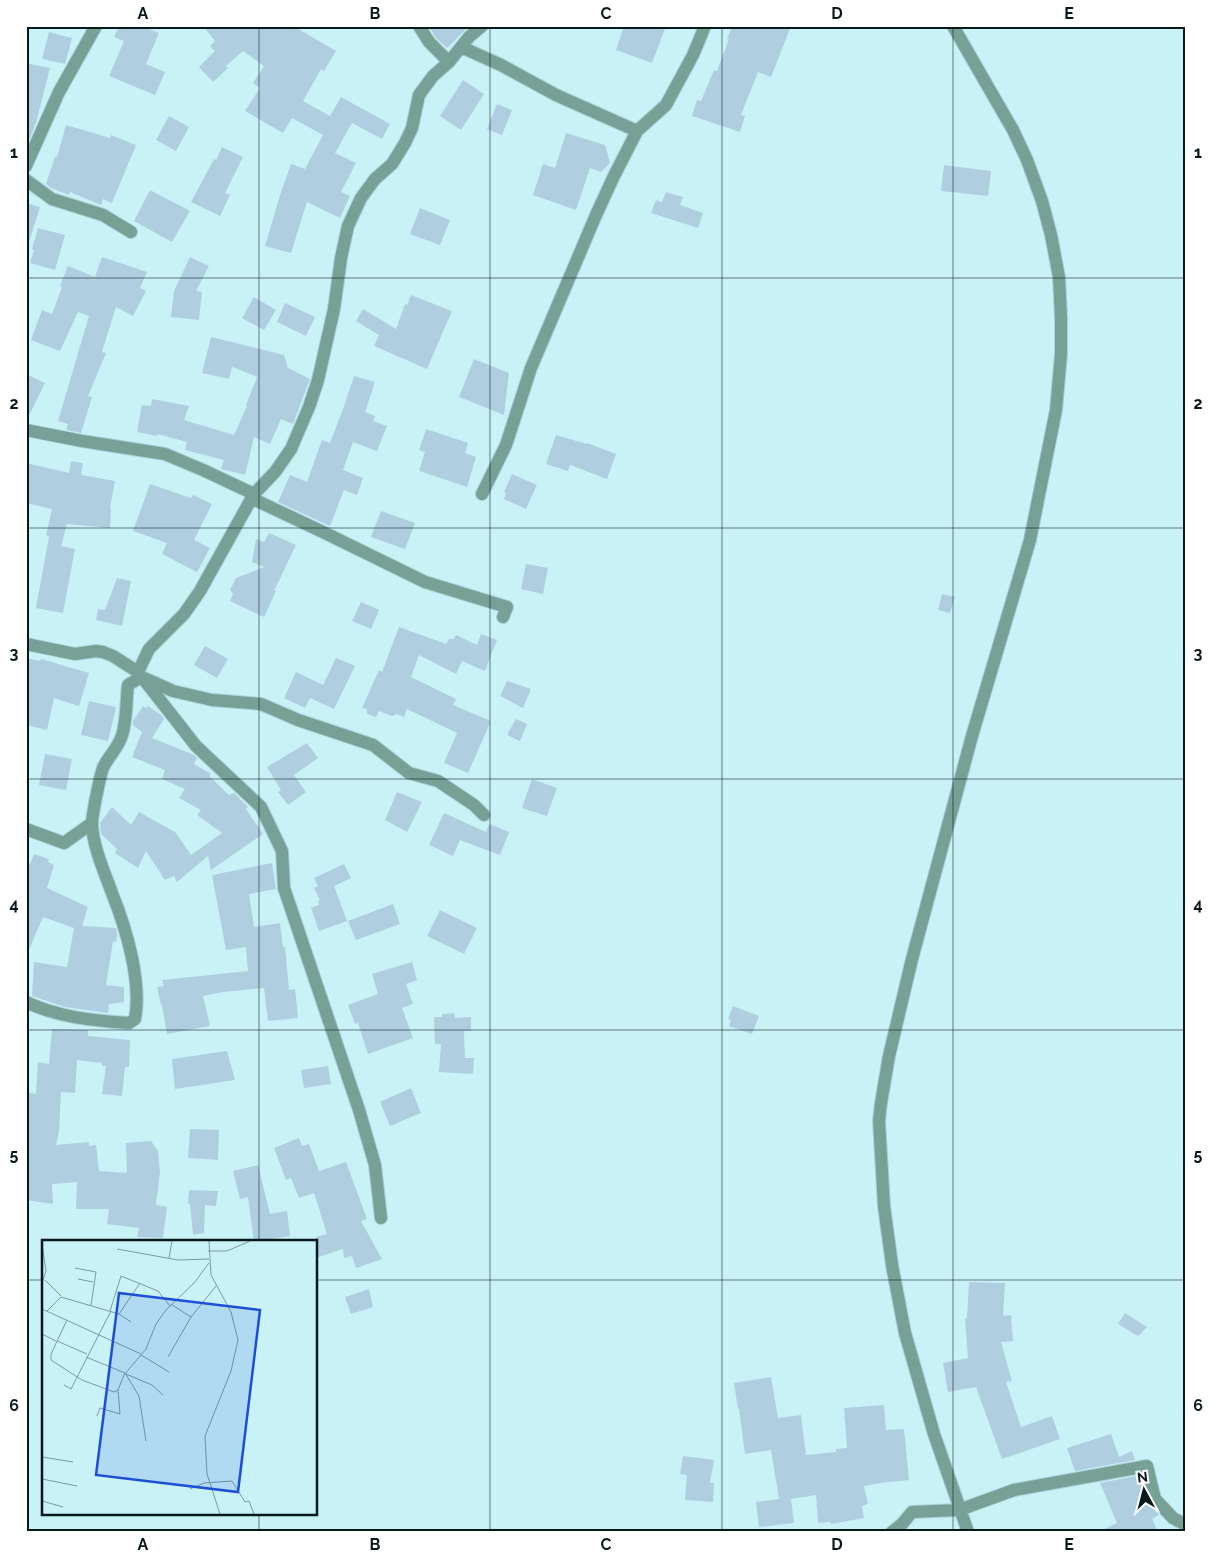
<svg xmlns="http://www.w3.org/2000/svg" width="1212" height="1558" viewBox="0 0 1212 1558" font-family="Raleway,sans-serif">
<rect width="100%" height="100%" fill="#c9f2f7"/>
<path fill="#afcfe1" d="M119,26H142L159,33L146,64L165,72L155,95L109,76L124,41L114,37Z
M203,26H293L336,51L324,71L321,69L303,101L330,116L341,97L390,124L382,139L352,123L335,153L356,163L341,192L350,196L340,218L307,202L291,253L265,246L281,192L291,164L305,169L323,135L292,118L283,133L245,111L260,88L253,83L264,66L243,51L226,66L228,68L213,82L199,67L215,51L210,46L215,41Z
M429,26H469L447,48L435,37Z
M624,26H666L652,63L616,50Z
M732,26H791L771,77L758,72L741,115L745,116L740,132L692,116L697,100L701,101L714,70L717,71L729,39H727Z
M49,32L72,38L65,64L42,59Z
M26,63L50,68L36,123L27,145Z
M463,80L484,94L461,130L440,116Z
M497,104L512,110L502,135L487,129Z
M169,116L189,127L176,151L156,140Z
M66,125L110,138L111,135L136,145L112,203L103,199L101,205L70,192L69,195L51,188L46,184L55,157H57Z
M566,133L605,145L610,163L601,172L590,168L576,210L533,195L543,164L555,168Z
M222,147L243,157L225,193L230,195L220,216L191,202L214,159L216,160Z
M944,165L991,171L988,196L941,191Z
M150,190L190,211L172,242L134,221Z
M666,192L683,197L680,205L703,213L698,228L651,213L656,200L662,202Z
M26,203L40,207L29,242H26Z
M420,208L450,220L440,245L410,234Z
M38,228L65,235L55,270L30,263L34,250L32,249Z
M102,257L147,272L140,288L146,291L133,316L116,307L102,352L106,353L88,396L92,397L81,433L66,430L68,424L58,421L89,316L78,312L60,351L31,340L42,310L52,314L62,287L60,286L68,266L95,277Z
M190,257L209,266L196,291L202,292L199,320L171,317L174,291Z
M411,295L452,311L427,369L374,346L379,335L356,321L363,309L396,329L405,304L407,305Z
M254,297L276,310L264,330L242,318Z
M285,303L315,317L306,336L277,322Z
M211,337L284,355L288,368L310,379L293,424L281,419L270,444L254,437L245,475L221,469L224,460L185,450L187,442L157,434V436L137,432L142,405L151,406L152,399L189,406L184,420L234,435L247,406L246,405L257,377L232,367L229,379L202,373Z
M474,359L509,373L504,415L459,397Z
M26,374L45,383L26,422Z
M354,376L375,382L365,412L375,416L373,421L387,426L377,451L353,442L343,470L363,478L357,495L344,490L330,526L278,502L290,475L307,482L322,440L330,443L343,409Z
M426,429L468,443L465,453L476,457L467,487L419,471L425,452L419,450Z
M556,435L587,444V443L616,454L607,479L570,465L568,471L546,464Z
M71,461L83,463L81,475L115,481L110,508L111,509L110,528L67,524L61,546L75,549L63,613L36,608L49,536L46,535L52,509L26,503V463L69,473Z
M512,474L537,485L526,509L504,499L506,493L504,492Z
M150,484L191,498L193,495L212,504L194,540L210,548L197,572L162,554L167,543L133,531Z
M381,511L415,523L405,549L371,537Z
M269,533L296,545L274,591H276L264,617L230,601L233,594L230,590L236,578L264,567L252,562L256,539L264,542Z
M526,564L548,568L543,594L521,589Z
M117,578L131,581L122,626L96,620L98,609L105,610Z
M942,594L955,597L950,613L938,610Z
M361,602L379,610L371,629L352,621Z
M399,627L446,644L449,639H454L456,635L477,645L481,634L497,640L485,671L462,661L456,674L419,655L411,677L456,699L453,705L491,721L468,773L444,763L457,733L407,709L404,717L397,714L392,716L379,711L376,717L367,714V709L362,708L379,670L382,672Z
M205,646L228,659L217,678L194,665Z
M26,658L40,661L41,659L89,673L79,706L54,698L47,730L26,725Z
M336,658L355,666L334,709L310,698L305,708L284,698L296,672L323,685Z
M507,681L531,689L523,708L500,696Z
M89,701L116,707L108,741L81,735Z
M143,706L146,708L148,706L161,715L164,719L152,738L194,755L197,758L194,764L211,774L209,776L229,795L234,793L248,807L246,809L263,834L211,870L208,856L177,882L174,876L165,880L146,851L138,868L115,853L117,849L101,834L100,823L112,807L131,825L139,812L175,832L191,855L222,833L197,815L201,810L179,798L185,789L162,779L165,770L132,757L142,732L133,725V721Z
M516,719L527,724L520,741L507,735Z
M307,743L318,758L294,775L306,792L288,805L278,792L281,790L267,767Z
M45,754L72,759L66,790L39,785Z
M532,779L557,788L547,816L522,808Z
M397,792L422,802L407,832L385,820Z
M444,813L486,832L489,824L509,832L500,855L460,840L453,856L429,845Z
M34,854L49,859L48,862L54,865L47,888L88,907L82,926L116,928L117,934L116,942L113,941L106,985L124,987V1002L109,1004L108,1013L65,1007L32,996L34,962L67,967L74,928L43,917L26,957V862L30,864Z
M272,863L276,889L249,894L254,927L280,923L283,947H285L289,990L295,989L298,1018L268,1021L264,988L223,992L203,996L210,1026L167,1034L162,1005H161L157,987L164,986L162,980L248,971L246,947L226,950L212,875Z
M344,864L351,878L334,886L347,921L319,931L311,908L319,905L318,901L320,900L314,888L318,886L314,878Z
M393,904L400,924L356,940L348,921Z
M440,910L477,928L464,954L427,936Z
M412,962L417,980L406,984L413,1004L402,1008L413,1038L368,1054L358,1023L355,1024L348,1005L378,994L372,974Z
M733,1006L759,1016L752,1034L729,1026L731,1020L728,1019Z
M454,1013L455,1018L471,1017V1031H464L465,1058H474L473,1074L439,1072L441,1044H435L434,1017H442V1014Z
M52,1029L88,1030V1036L130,1040L129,1067H125L122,1096L102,1094L106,1066H102V1063L77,1060L75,1093L61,1092L59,1131L56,1145L89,1142V1146L96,1145L99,1171L127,1173L126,1143L151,1141L158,1151L160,1172L156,1205L167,1207L163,1238L137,1237L139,1228L107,1224L109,1209H76L77,1182L52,1184L53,1204L26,1200V1092L36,1094L38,1062L49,1064Z
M227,1051L235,1080L175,1089L172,1059Z
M328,1066L331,1084L304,1088L301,1070Z
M411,1088L421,1113L390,1126L380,1102Z
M190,1129L219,1130L218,1160L188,1158Z
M299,1138L302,1146L309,1144L319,1171L346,1162L367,1219L361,1221L382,1259L356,1268L352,1256L344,1258L343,1249L316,1258V1237L327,1234L314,1193L299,1198L291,1178L286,1180L274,1148Z
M258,1165L270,1214L287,1211L290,1236L254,1242L248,1197L240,1199L233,1171Z
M189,1190L218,1191L216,1206L205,1205L204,1233L193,1235L190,1204H188Z
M969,1282L1005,1283L1003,1316L1011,1315L1013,1341L1001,1342L1012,1381L1006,1382L1021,1427L1052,1416L1060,1439L1002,1459L976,1387L948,1392L943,1363L968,1358L965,1318H967Z
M369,1289L373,1307L351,1314L345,1297Z
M1125,1313L1147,1327L1138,1336L1118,1324Z
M771,1377L778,1418L801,1415L806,1455L836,1452V1449L847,1448L844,1408L884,1405L886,1430L904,1429L909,1480L880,1483L864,1486L868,1504L862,1506L864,1518L831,1524L830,1522L818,1523L816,1495L791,1499L794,1523L759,1527L756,1502L779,1499L771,1450L745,1454L739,1409H738L734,1383Z
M1111,1434L1119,1457L1132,1451L1135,1460L1075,1471L1067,1448Z
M683,1456L714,1460L710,1483H714L713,1502L685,1500L687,1475L680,1474Z
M1141,1475L1147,1501L1159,1515L1152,1519L1158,1532H1098L1117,1523L1100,1483Z"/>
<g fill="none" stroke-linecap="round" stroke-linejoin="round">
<defs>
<path id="minor" d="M419,26L429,42L449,62
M953,26L1013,130L1027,160L1042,201L1051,235L1059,277L1061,318V354L1056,410L1030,540L972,736L912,959L889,1056L881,1103L879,1121L884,1206L892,1265L905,1333L934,1434L968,1532
M461,47L501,65L556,95L637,131L613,178L596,215L531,368L506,445L482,494
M637,131L666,105L693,55L705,26
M26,166L59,92L96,26
M26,180L52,199L103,215L131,232
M26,430L82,441L165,454L203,470L254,494
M251,498L325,533L425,582L507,607L503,617
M26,644L75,654L96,651L103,652L113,656L138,672L196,746L261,807L282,851L284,888L359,1110L375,1165L381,1218
M144,678L173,691L212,700L261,704L298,720L373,745L409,773L438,781L474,805L484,815
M26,829L64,843L92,823
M26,1002C57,1017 95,1021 129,1023L135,1019C142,981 126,928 112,893C104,871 93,847 92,824C92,815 100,776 103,768C108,757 117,749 121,738C127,724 126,701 128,685L141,677L138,672L149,649L184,614L200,591L254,494L275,472L291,449L309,407L318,380L334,309L341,258L348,226L361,198L375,179L392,164L405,143L412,128L419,95L433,76L449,62L469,37L482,26
M892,1532L902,1524L912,1512L959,1510L1014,1490L1147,1466L1155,1499L1173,1518L1186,1525"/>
</defs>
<use href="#minor" stroke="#aacfd4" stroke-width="14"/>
<use href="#minor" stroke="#77a097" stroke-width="12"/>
</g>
<path fill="none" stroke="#09181a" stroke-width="1" stroke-opacity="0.55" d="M259,26V1242M490,26V1532M722,26V1532M953,26V1532M26,278H1186M26,528H1186M26,779H1186M26,1030H1186M26,1280H44M316,1280H1186M259,1514V1532"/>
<g transform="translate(42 1240)">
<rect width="275" height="275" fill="#c9f2f7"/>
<path fill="none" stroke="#7c9b9f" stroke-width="1" d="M167,1L169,35L189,72L196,100L189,131L163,196L165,234L178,274M0,4L4,31L0,43M75,9L136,20L167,19M166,11H185L208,1M127,18L130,1M33,28L54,32L49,65M36,39L51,42M3,40L19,56M0,69L99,114M5,71L19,57L77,74L89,82M68,71L79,36L116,51L128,66M77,74L98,43M149,77L174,46M25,80L9,114V120L40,140L72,152L76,150M0,94L14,101M15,101L45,114M99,115L127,132M44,117L83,133L97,156L104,201M126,117L149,77L130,65M84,134L110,145L121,155M22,145L29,149L69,71M55,176L58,168L78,174L76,150L82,135L104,109L114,84L124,70L152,43L167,23M0,217L31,222M0,239L35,246M148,249L162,243L190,241L203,262L207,261L212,274M0,261L21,267"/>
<path fill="#1d4ed8" fill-opacity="0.15" stroke="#1d4ed8" stroke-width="2.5" d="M77,53L218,70L196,252L54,235Z"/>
<rect width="275" height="275" fill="none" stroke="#09181a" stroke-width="2.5"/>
</g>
<rect width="1212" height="1558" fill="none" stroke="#ffffff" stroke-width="55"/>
<g transform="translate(1144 1490) rotate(353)" stroke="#ffffff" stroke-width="4" paint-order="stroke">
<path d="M0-4L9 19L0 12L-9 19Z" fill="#09181a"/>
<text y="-8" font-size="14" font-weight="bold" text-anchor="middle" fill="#09181a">N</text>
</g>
<rect x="28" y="28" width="1156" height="1502" fill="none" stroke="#09181a" stroke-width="2"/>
<g font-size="16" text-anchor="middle" font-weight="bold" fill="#09181a">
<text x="143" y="19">A</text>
<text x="375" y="19">B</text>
<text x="606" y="19">C</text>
<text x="837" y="19">D</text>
<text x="1069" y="19">E</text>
<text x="14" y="158">1</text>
<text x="1198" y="158">1</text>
<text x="14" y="409">2</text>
<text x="1198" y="409">2</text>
<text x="14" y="659">3</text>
<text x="1198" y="659">3</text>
<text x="14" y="910">4</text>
<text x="1198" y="910">4</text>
<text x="14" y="1160">5</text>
<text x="1198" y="1160">5</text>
<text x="14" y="1411">6</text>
<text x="1198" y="1411">6</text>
<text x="143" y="1550">A</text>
<text x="375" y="1550">B</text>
<text x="606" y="1550">C</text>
<text x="837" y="1550">D</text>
<text x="1069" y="1550">E</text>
</g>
</svg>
